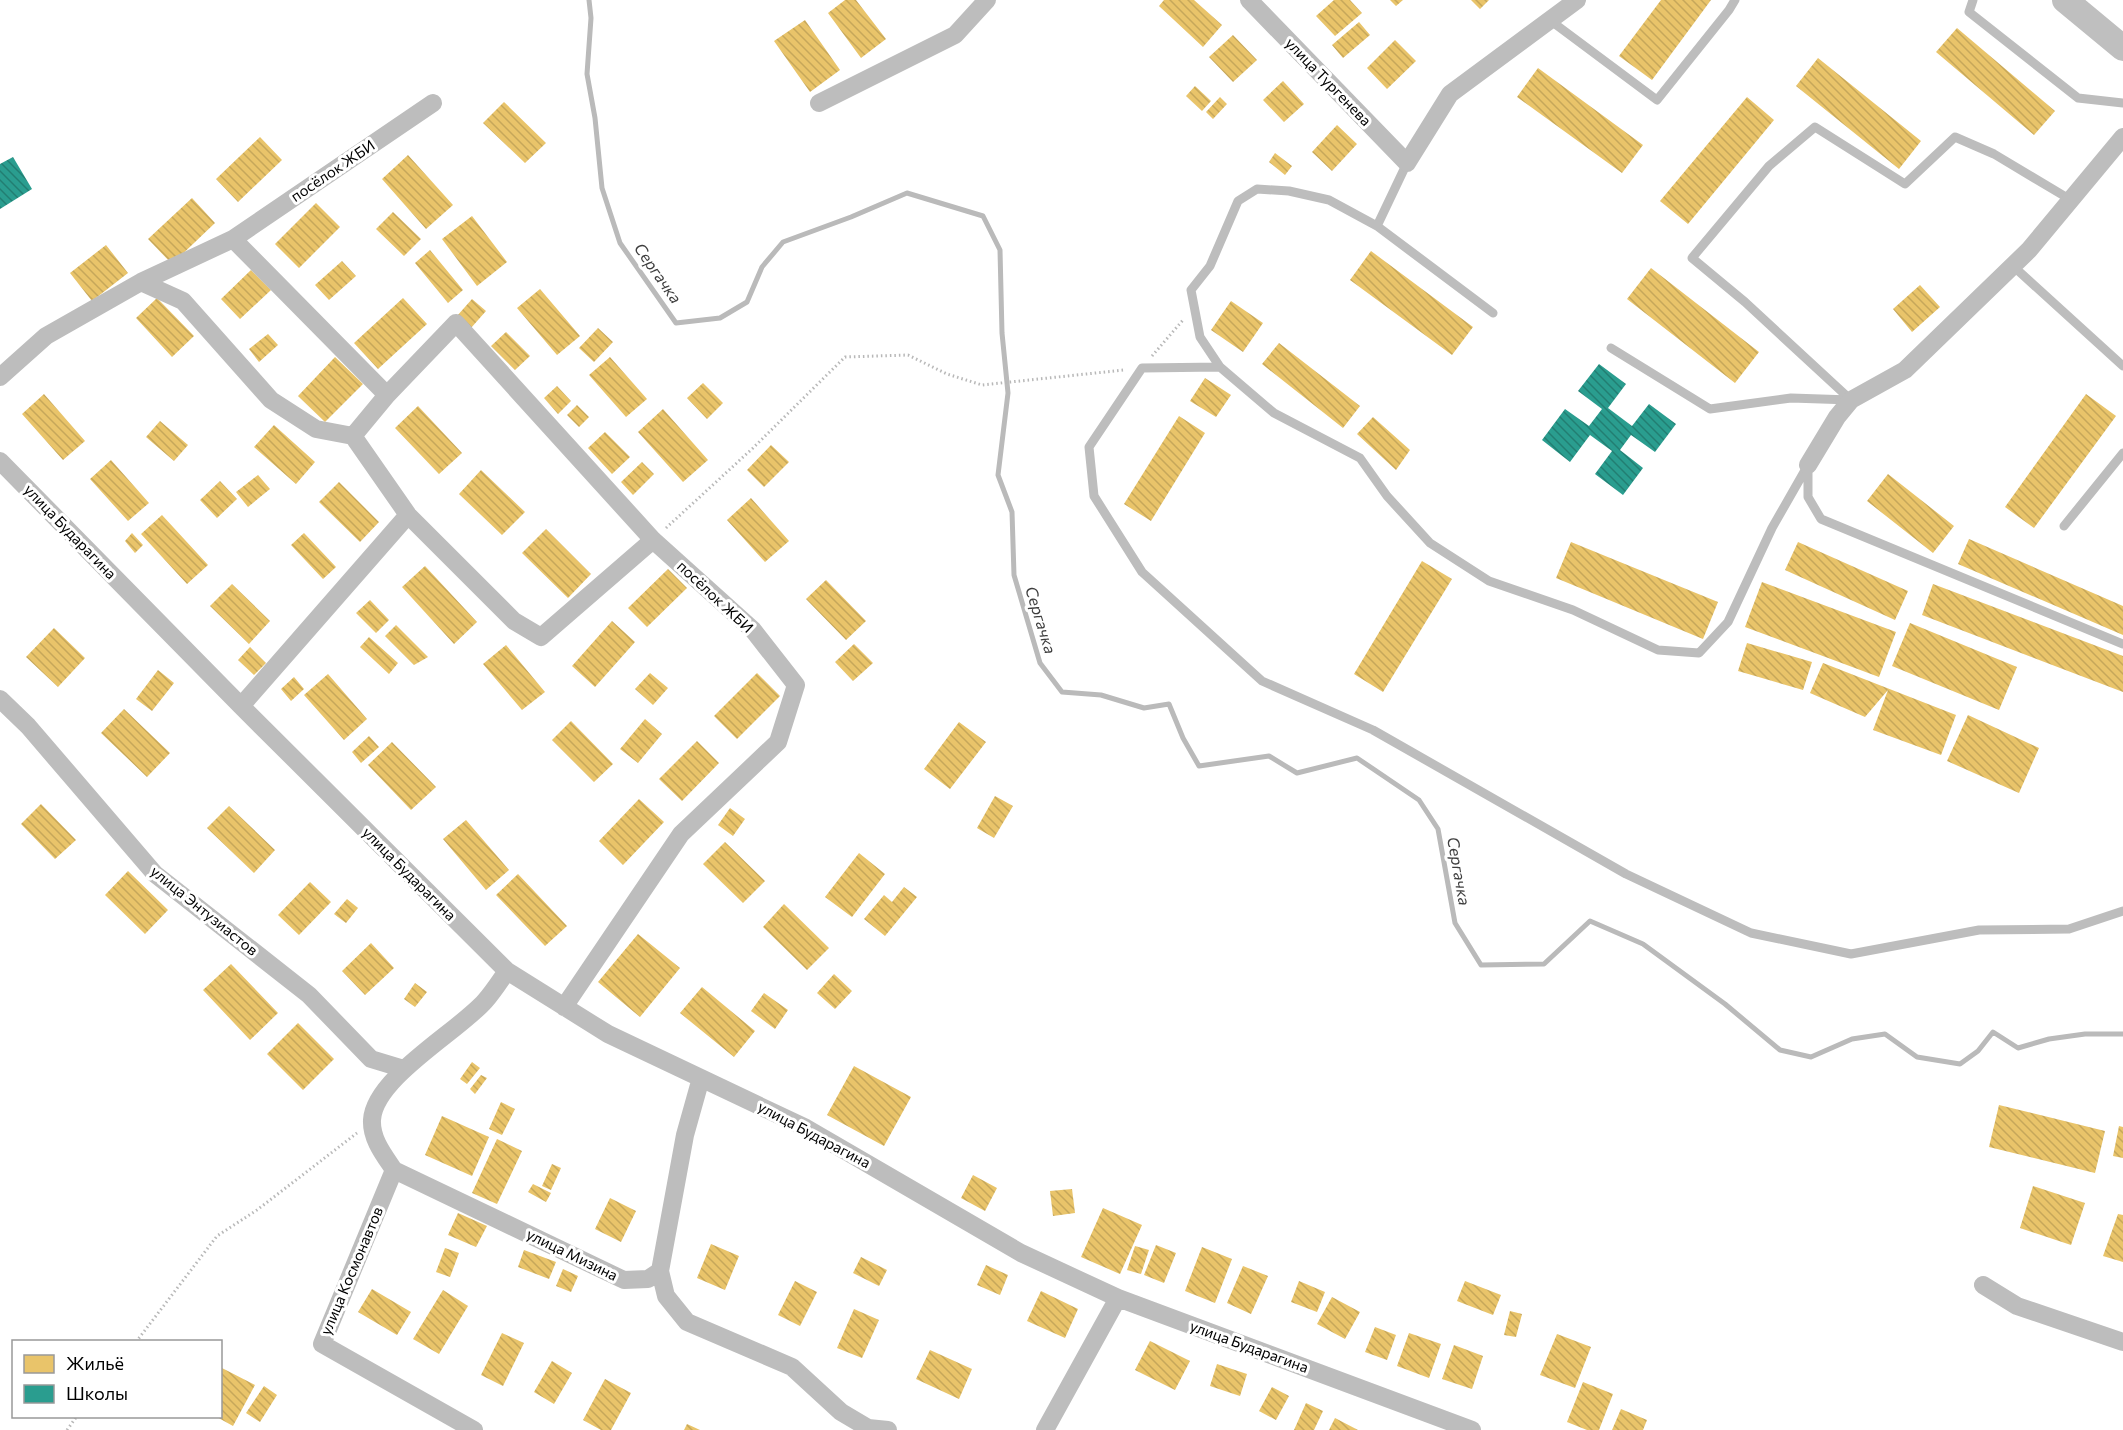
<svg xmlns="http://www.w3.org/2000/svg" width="2123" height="1430" viewBox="0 0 2123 1430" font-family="Commissioner,sans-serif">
<defs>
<pattern id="homes-back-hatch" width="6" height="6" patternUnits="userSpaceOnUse" patternTransform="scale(1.5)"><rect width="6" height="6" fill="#e9c46a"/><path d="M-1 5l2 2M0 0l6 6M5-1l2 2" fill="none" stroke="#c6a75a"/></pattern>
<pattern id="schools-back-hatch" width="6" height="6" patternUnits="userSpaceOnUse" patternTransform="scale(1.5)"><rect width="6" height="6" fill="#2a9d8f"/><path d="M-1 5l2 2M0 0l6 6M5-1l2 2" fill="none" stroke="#227e72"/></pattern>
</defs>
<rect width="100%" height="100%" fill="#fff"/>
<path fill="url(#homes-back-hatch)" d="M845,0H856L886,39L861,58L828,13Z
M1164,0H1194L1222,25L1203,47L1159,6Z
M1334,0H1350L1362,13L1335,36L1316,16Z
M1390,0H1403L1396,6Z
M1471,0H1489L1480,9Z
M1661,0H1711L1652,80L1619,56Z
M805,20L840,70L810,92L774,41Z
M1359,22L1370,35L1343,58L1332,45Z
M1957,28L2055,111L2034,135L1936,52Z
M1233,35L1257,60L1233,82L1209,57Z
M1395,40L1416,61L1387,89L1367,68Z
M1818,58L1921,141L1899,169L1796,86Z
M1538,68L1643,145L1622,173L1517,97Z
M1283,81L1304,104L1284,122L1263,100Z
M1195,86L1211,101L1202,111L1186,96Z
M1220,97L1227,104L1213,119L1206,112Z
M1747,97L1774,120L1688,224L1660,201Z
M504,102L546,143L525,163L483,123Z
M1337,125L1357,144L1332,171L1312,152Z
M260,137L282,160L238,202L216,179Z
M1275,153L1292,166L1285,175L1269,162Z
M408,155L453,205L426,229L382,179Z
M192,198L215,223L172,264L148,239Z
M316,203L340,227L299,268L275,244Z
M393,212L421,239L404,256L376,229Z
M472,216L507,262L477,286L442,239Z
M106,245L128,273L92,301L70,273Z
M430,250L463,290L448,303L415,263Z
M1371,251L1473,327L1452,355L1350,280Z
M342,261L356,276L329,300L315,285Z
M1651,268L1759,352L1735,383L1627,299Z
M251,270L271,290L240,319L221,299Z
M1920,285L1940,307L1912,332L1893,309Z
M540,289L580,336L557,355L517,308Z
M157,298L194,336L172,357L136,318Z
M403,298L427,324L378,369L354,343Z
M472,299L486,311L471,328L457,316Z
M1231,301L1263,323L1243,352L1211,330Z
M598,328L613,342L594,362L579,348Z
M506,332L530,356L515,370L491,346Z
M268,334L278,345L259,362L249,349Z
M1279,343L1360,406L1343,428L1262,364Z
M335,357L363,384L325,422L298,396Z
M610,357L647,399L626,417L589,375Z
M1205,378L1231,395L1216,417L1190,401Z
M703,383L723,403L707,419L687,398Z
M557,386L571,401L558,414L544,398Z
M44,394L85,441L63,460L22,414Z
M2086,394L2116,416L2034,528L2005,507Z
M577,405L589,417L579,427L567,415Z
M418,406L462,453L439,474L395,428Z
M663,409L708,460L683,482L638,432Z
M1179,416L1205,433L1151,521L1124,504Z
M1373,417L1410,450L1396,470L1357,434Z
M160,421L188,445L174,461L146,437Z
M274,425L315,462L296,484L254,447Z
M605,432L630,457L612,474L588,448Z
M771,445L789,462L764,487L747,470Z
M111,460L149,503L128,521L90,479Z
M642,462L654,474L633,495L621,482Z
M481,470L525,512L502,535L459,494Z
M1888,474L1954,526L1933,553L1867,501Z
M258,475L270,489L248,507L236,492Z
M220,481L237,499L217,518L200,500Z
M339,482L379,522L360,542L319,502Z
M751,498L789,541L765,562L727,520Z
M162,515L208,565L187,584L141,534Z
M546,529L591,574L568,598L522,553Z
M132,533L143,545L135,553L125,541Z
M304,533L336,567L323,579L291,545Z
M1969,539L2123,606V635L1958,564Z
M1571,542L1718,602L1703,639L1556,578Z
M1798,542L1908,591L1895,620L1785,570Z
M1422,561L1452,579L1383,692L1354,674Z
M425,566L477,622L454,644L402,587Z
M668,569L687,588L647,627L628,608Z
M826,580L866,621L846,640L806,599Z
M1762,582L1896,632L1879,677L1745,627Z
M232,584L270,621L249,644L210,606Z
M1933,584L2123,656V692L1922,615Z
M370,600L389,620L376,633L356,613Z
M612,621L635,642L595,687L572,666Z
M1910,623L2017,667L1999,710L1892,666Z
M396,625L428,657L414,665L385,636Z
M54,628L85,658L58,687L26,657Z
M369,637L398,663L389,674L360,647Z
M1747,643L1812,662L1803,690L1738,671Z
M854,644L873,663L853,681L835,662Z
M506,645L545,692L522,710L483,664Z
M250,647L266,663L254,675L238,660Z
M1823,663L1956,715L1941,755L1873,730L1888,690L1865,717L1810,693Z
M158,670L174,683L152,711L136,699Z
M650,673L668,688L653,705L635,689Z
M757,673L780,696L737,739L714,716Z
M328,674L367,719L344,740L304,695Z
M294,677L304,689L291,701L281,689Z
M124,709L170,753L147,777L101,733Z
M1968,715L2039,748L2019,793L1947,761Z
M645,719L662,734L638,763L620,749Z
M571,721L613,764L594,782L552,740Z
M959,722L986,742L950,789L924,769Z
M369,736L379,747L361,763L352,752Z
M697,741L719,763L682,801L659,779Z
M392,742L436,787L411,810L368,765Z
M995,796L1013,806L994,838L977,828Z
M639,799L664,822L623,865L599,841Z
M41,804L76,840L55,859L21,824Z
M229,806L275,850L254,873L207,828Z
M730,808L745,819L733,836L718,825Z
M466,820L509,870L486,890L443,839Z
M725,842L765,881L743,903L703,864Z
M859,853L885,874L852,917L825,897Z
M128,871L168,910L145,934L105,895Z
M518,874L567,926L545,946L496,895Z
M310,882L331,902L299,935L278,915Z
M904,887L917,897L885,936L864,919L884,895L892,902Z
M347,899L358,908L346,923L334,914Z
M784,904L829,948L807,970L763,927Z
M638,934L680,968L640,1017L598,982Z
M371,943L394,968L365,995L342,971Z
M231,964L278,1013L250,1040L203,990Z
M834,974L852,991L835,1009L817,993Z
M415,983L427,992L415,1007L404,999Z
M702,987L755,1031L734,1057L680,1013Z
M764,993L788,1010L775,1029L751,1011Z
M298,1023L334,1059L303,1090L267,1054Z
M472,1062L480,1068L467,1084L460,1079Z
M854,1066L911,1097L884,1146L827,1115Z
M481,1075L487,1078L475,1094L470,1089Z
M501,1102L515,1109L502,1135L489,1129Z
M1999,1105L2105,1131L2095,1173L1989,1147Z
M442,1116L489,1137L472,1176L425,1155Z
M2119,1126L2123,1127V1158L2113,1156Z
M497,1139L522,1151L497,1204L472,1193Z
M552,1164L561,1168L551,1190L542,1186Z
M973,1175L997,1188L985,1211L961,1198Z
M533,1184L551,1193L546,1202L528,1192Z
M2033,1186L2085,1203L2071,1245L2020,1228Z
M1072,1189L1075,1213L1053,1216L1050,1191Z
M610,1198L636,1211L621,1242L595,1229Z
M1103,1208L1142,1225L1120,1274L1081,1257Z
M458,1213L487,1226L476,1247L448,1235Z
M2118,1214L2123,1215V1262L2103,1256Z
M711,1244L739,1256L725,1290L697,1278Z
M1156,1245L1176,1253L1164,1283L1144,1275Z
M1135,1246L1149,1250L1141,1274L1127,1270Z
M1202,1247L1232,1259L1215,1303L1185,1291Z
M445,1248L459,1253L450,1277L436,1272Z
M524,1250L556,1262L549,1279L518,1267Z
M861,1257L887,1270L879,1286L853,1273Z
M986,1265L1008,1275L1000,1295L977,1285Z
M1243,1266L1268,1276L1251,1314L1227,1303Z
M563,1269L578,1276L571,1292L556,1286Z
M795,1281L817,1292L800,1326L778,1315Z
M1299,1281L1325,1292L1317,1312L1291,1302Z
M1465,1281L1501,1295L1493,1315L1457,1301Z
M372,1289L411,1312L397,1335L358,1312Z
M443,1290L468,1306L439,1354L413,1339Z
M1041,1291L1078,1309L1065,1338L1027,1321Z
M1332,1297L1360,1312L1345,1339L1317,1324Z
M854,1309L879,1320L862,1358L837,1348Z
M1510,1311L1522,1314L1516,1337L1504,1335Z
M1375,1327L1396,1335L1387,1360L1365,1352Z
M502,1333L524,1343L503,1386L481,1375Z
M1409,1333L1441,1344L1429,1378L1397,1366Z
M1557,1334L1591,1347L1575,1388L1540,1375Z
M1150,1341L1190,1361L1175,1390L1135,1370Z
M1454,1345L1483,1356L1472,1389L1442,1379Z
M930,1350L972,1369L959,1399L916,1379Z
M552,1361L572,1373L554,1404L534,1392Z
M1217,1364L1247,1374L1240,1396L1210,1386Z
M220,1367L255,1385L233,1426L215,1416H220Z
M605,1379L631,1393L611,1430H601L583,1420Z
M1583,1382L1613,1394L1599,1430H1587L1567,1422Z
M264,1386L277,1395L260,1422L246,1413Z
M1272,1387L1289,1396L1276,1420L1259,1411Z
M1306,1403L1323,1411L1314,1430H1294Z
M1621,1409L1647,1420L1643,1430H1612Z
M1335,1418L1358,1430H1329Z
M687,1424L700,1430H684Z"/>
<path fill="url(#schools-back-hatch)" d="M13,157L32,189L0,209V164Z
M1599,364L1626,384L1608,408L1632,426L1649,404L1676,424L1655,452L1631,435L1620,450L1643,468L1623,495L1595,474L1612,451L1590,435L1570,462L1542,440L1565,409L1589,426L1602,409L1578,391Z"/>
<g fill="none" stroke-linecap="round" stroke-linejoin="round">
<path stroke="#bababa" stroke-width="5" d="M589,0L591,18L587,74L595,118L602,188L620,243L676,323L720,318L747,302L762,267L783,242L851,217L907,193L983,216L1000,250L1002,333L1008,393L998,475L1012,512L1014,575L1040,663L1062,692L1101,695L1144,708L1169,704L1183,738L1199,766L1269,756L1297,773L1357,758L1419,800L1438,829L1455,923L1481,965L1544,964L1590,921L1643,944L1725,1004L1780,1050L1811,1057L1852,1039L1885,1034L1917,1057L1960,1064L1978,1051L1993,1032L2018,1048L2049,1039L2085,1034H2123"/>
<path stroke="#b8b8b8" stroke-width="3" stroke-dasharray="1.5 3" stroke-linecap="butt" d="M1152,356L1183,320
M666,528L753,448L845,357L908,355L947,374L982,385L1124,370
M136,1342L217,1236L257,1210L357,1133
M67,1430L77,1416"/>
<path stroke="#bdbdbd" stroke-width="9" d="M1973,0L1969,12L2078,98L2123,103
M1551,21L1657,100L1729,10L1735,0
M1407,163L1377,226L1329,200L1289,191L1257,189L1238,201L1210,266L1191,290L1200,337L1220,367L1274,413L1360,458L1387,496L1430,543L1489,581L1573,610L1658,650L1699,653L1728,622L1772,528L1808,465
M1377,226L1493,313
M2013,266L2123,366
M1611,348L1710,409L1791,398L1851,400L1745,302L1692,258L1769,166L1815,127L1905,184L1955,137L1994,154L2071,200
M1220,367L1142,368L1089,447L1094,496L1142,572L1262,681L1373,730L1626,874L1751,933L1851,954L1979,930L2069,929L2123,911
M1808,467V497L1821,519L2123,644
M2064,526L2123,453"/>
<path stroke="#bdbdbd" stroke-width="18" d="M1249,0L1407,163L1450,94L1577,0
M819,103L955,35L987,0
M233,239L433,103
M141,282L233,239L387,395
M0,377L46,336L141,282L183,301L271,400L316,429L353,436
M0,461L241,706L507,971L608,1034L806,1128L1021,1253L1118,1298L1472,1430
M1808,465L1837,417L1851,400L1905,370L2029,250L2123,137
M0,699L28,726L155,874L309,995L371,1059L404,1069
M241,706L408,515
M507,971C500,981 493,992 485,1001C459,1031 374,1078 372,1120C371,1139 384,1155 394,1170L624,1280L648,1279L660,1271L666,1296L687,1322L792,1367L841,1412L868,1428L888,1430
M564,1007L681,834L778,742L796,685L753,630L653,540L456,323L387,395L353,436L408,515L514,621L541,637L653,540
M394,1170L322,1344L474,1430
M660,1271L685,1135L701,1078
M1983,1285L2017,1306L2123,1342
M1045,1430L1118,1298"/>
<path stroke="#bfbfbf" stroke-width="26" d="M2065,0L2123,48"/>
</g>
<g text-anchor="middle" stroke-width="6" stroke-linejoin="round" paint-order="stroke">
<g font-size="15" fill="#000" stroke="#fff">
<text transform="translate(1328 82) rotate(46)" y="5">улица Тургенева</text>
<text transform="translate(333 171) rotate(-34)" y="5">посёлок ЖБИ</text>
<text transform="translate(70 532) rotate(46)" y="5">улица Бударагина</text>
<text transform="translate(715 597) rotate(43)" y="5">посёлок ЖБИ</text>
<text transform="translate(409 874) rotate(45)" y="5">улица Бударагина</text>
<text transform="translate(204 911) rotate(39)" y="5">улица Энтузиастов</text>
<text transform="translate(814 1135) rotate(28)" y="5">улица Бударагина</text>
<text transform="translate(572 1255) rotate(26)" y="5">улица Мизина</text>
<text transform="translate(352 1271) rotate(-67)" y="5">улица Космонавтов</text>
<text transform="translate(1249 1347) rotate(20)" y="5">улица Бударагина</text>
</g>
<g font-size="16" font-style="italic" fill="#3e3e3e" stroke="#fff">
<text transform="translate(658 273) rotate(55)" y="6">Сергачка</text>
<text transform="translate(1041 620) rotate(73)" y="6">Сергачка</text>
<text transform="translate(1459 871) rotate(80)" y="6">Сергачка</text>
</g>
</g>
<rect x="12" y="1340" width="210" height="78" fill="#ffffff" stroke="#999999" stroke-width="1.5"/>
<rect x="24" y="1355" width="30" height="18" fill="#e9c46a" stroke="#999999" stroke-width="1.5"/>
<text x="66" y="1370" font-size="18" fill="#000000">Жильё</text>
<rect x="24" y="1385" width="30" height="18" fill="#2a9d8f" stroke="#999999" stroke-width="1.5"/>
<text x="66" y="1400" font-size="18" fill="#000000">Школы</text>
</svg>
